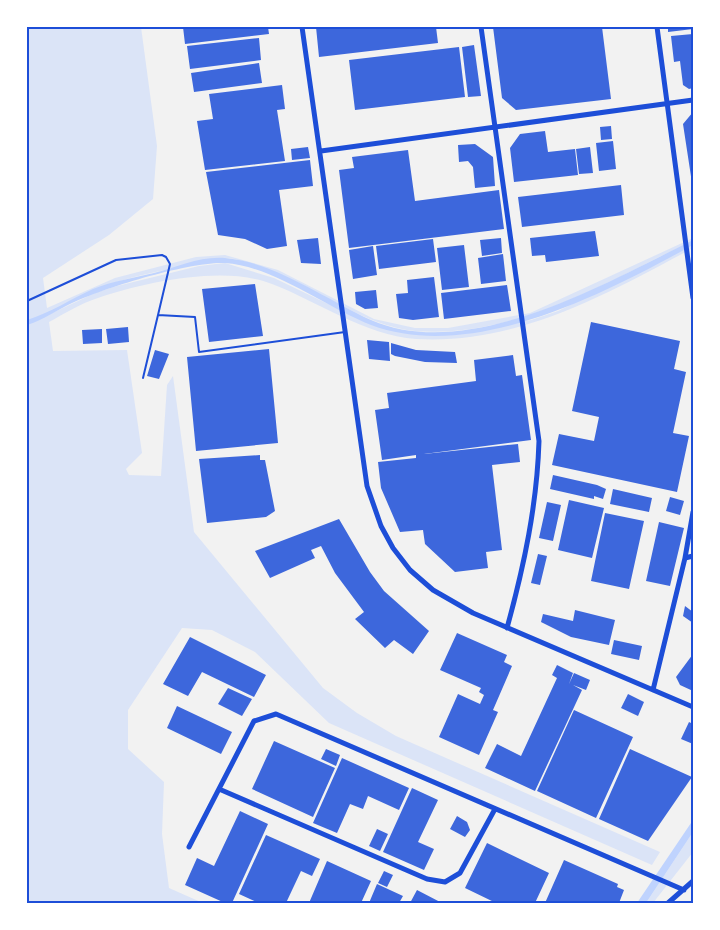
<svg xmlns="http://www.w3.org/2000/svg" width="720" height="930" viewBox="0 0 720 930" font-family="'Sofia Sans Condensed',sans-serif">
<rect width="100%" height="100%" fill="#f2f2f2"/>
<path fill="#dbe4f7" d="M27,27H141L157,146L153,199L109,235L43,278L47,308L115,278L196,257L225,255L278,270L374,319L415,328H448L530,313L693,238V240C608,282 513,339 415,331C364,326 323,291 277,273C263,268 239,258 224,258C211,259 197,264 184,266C135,276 90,285 48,315L95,293L117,286L199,266L225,263L274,278L372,325L391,330L449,335L531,320L558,311L693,245V248C607,294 517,345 416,339C364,335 319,302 272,284C224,265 146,282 98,298C81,303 64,314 49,322L53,351L127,350L142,453L126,469L129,475L161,476L167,385L173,376L194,532L323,688L357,713L396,736L660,852L652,865L329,723L255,652L212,630L182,628L128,710V749L164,782L162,834L169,888L203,903H27Z
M693,832V852L653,903H646Z"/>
<path fill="#bfd3fe" d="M693,240V245C605,293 474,363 371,325C327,308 273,266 225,263C191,261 103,288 72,303C57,310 43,320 27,325V320C50,313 71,299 93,289C113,281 133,278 154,273C178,267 200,256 225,258C275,262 327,300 371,320C469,363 606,283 693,240Z
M693,820V832L646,903H637Z"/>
<path fill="#3d67dc" d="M183,27H268L269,34L185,44Z
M316,27H436L438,43L319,57Z
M493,27H602L611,99L516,110L502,98Z
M668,27H693V29L668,32Z
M693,34V88L689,89L683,85L680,61L674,62L671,36Z
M259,38L261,60L190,69L187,46Z
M474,45L481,96L468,97L462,47Z
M459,47L465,97L355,110L349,60Z
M259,63L262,83L194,92L191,73Z
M282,85L285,109L277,110L285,161L205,170L197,121L213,119L209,94Z
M693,112V183H692L683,124Z
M611,126L612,139L601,140L600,127Z
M545,131L548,152L575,149L578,175L514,182L510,148L520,134Z
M613,141L616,169L599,171L596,143Z
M475,144L493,157L495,186L475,188L473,167L468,161L459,162L458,145Z
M308,147L310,158L292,160L291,149Z
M590,147L593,173L579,174L576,149Z
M408,150L415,201L499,190L504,229L349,248L339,170L354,168L352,157Z
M310,160L313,186L279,190L287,246L267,249L245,239L218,235L206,172Z
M621,185L624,215L522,227L518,197Z
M595,231L599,256L546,262L545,255L532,256L530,238Z
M318,238L321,264L301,263L297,240Z
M501,238L502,253L482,256L480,240Z
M433,239L436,262L379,269L376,246Z
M464,245L469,287L442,290L437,248Z
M373,246L377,275L353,279L349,250Z
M503,254L506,281L481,284L478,258Z
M434,277L439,317L413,320L399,318L396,294L408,293L407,280Z
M255,284L263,336L209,342L202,289Z
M507,285L511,311L444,319L441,293Z
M376,290L378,308L365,309L356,304L355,292Z
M591,322L680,341L674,369L686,372L673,433L689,436L677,492L552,465L559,434L594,441L599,417L572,411Z
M128,327L129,342L108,344L106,329Z
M102,329V343L83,344L82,330Z
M367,340L389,342L390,361L369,359Z
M391,343L416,350L455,352L457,363L425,362L395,356L391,354Z
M269,349L278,443L196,451L187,357Z
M155,350L169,354L159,379L147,376Z
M513,355L516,376L522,375L531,440L424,454L518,444L520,462L492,465L502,550L486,552L488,568L455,572L425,544L423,530L400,532L381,488L378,462L416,458V455L382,460L375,410L389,408L387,393L476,381L474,360Z
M260,455V460H265L275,511L266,517L207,523L199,459Z
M553,475L597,485L606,489L603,499L594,496V499L550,489Z
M613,489L652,498L649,512L610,504Z
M670,497L684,501L680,515L666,511Z
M569,500L604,508L592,558L558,550Z
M547,502L561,505L553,541L539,538Z
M605,513L644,521L629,589L591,581Z
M339,519L370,572L384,591L429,631L413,654L394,640L385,648L355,619L364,612L335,573L321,546L311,550L315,558L270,578L255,551Z
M659,522L684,528L670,586L646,581Z
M538,554L547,556L540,585L531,583Z
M685,606L693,612V623L683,616Z
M575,610L615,620L609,645L571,637L541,622L543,614L573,621Z
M457,633L507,655L504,662L512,666L493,710L498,712L479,755L439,737L458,694L480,704L484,695L479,692L481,688L440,670Z
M190,637L266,675L254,697L202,672L188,696L163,684Z
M614,640L642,646L639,660L611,654Z
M693,654V691L680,685L676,677Z
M557,665L573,673L569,684L574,673L590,680L586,690L573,685L582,690L535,791L485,768L497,744L521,756L557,678L552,675Z
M228,688L252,699L242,716L218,704Z
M628,694L644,702L638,716L621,708Z
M177,706L232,732L221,754L167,728Z
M574,710L633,737L596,818L537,791Z
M689,722L693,724V744L681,739Z
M274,741L335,768L313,817L252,789Z
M326,749L340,755L336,766L321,759Z
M630,749L692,777L648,841L599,819Z
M342,758L409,788L399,810L368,796L363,809L350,804L337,833L313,823Z
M412,788L438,800L418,842L434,849L424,870L383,852Z
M240,811L268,824L232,903H225L185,885L197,858L214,866Z
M457,816L467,822L470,830L465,837L450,829Z
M377,829L388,834L380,851L369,846Z
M266,835L320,859L312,876L301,871L286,903H259L239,894Z
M487,843L549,873L535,903H496L465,888Z
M564,860L618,884L617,887L624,890L619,903H545Z
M327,861L371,881L361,903H309Z
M384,871L393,875L387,887L378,883Z
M377,884L403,896L399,903H369Z
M417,890L442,903H410Z"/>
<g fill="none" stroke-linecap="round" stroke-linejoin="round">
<path stroke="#1d4ed8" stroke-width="2" d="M27,301L116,260L162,255L166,257L170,264L158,315
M143,378L158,315L195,317L199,352L345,332"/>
<path stroke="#1d4ed8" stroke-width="5" d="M302,27L367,486L381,526L393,548L410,570L433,590L473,613L693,707
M481,27L539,441C537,505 524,566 507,628
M657,27L693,298
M321,151L693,100
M685,558L693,512
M653,690L685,558L693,556
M219,789L427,879L445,882L460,873L495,809
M189,847L254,721L276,714L684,890
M668,903L693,881"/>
</g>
<rect width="720" height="930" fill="none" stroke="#ffffff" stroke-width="57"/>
<rect x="28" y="28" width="664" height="874" fill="none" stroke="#1d4ed8" stroke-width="2"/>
</svg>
